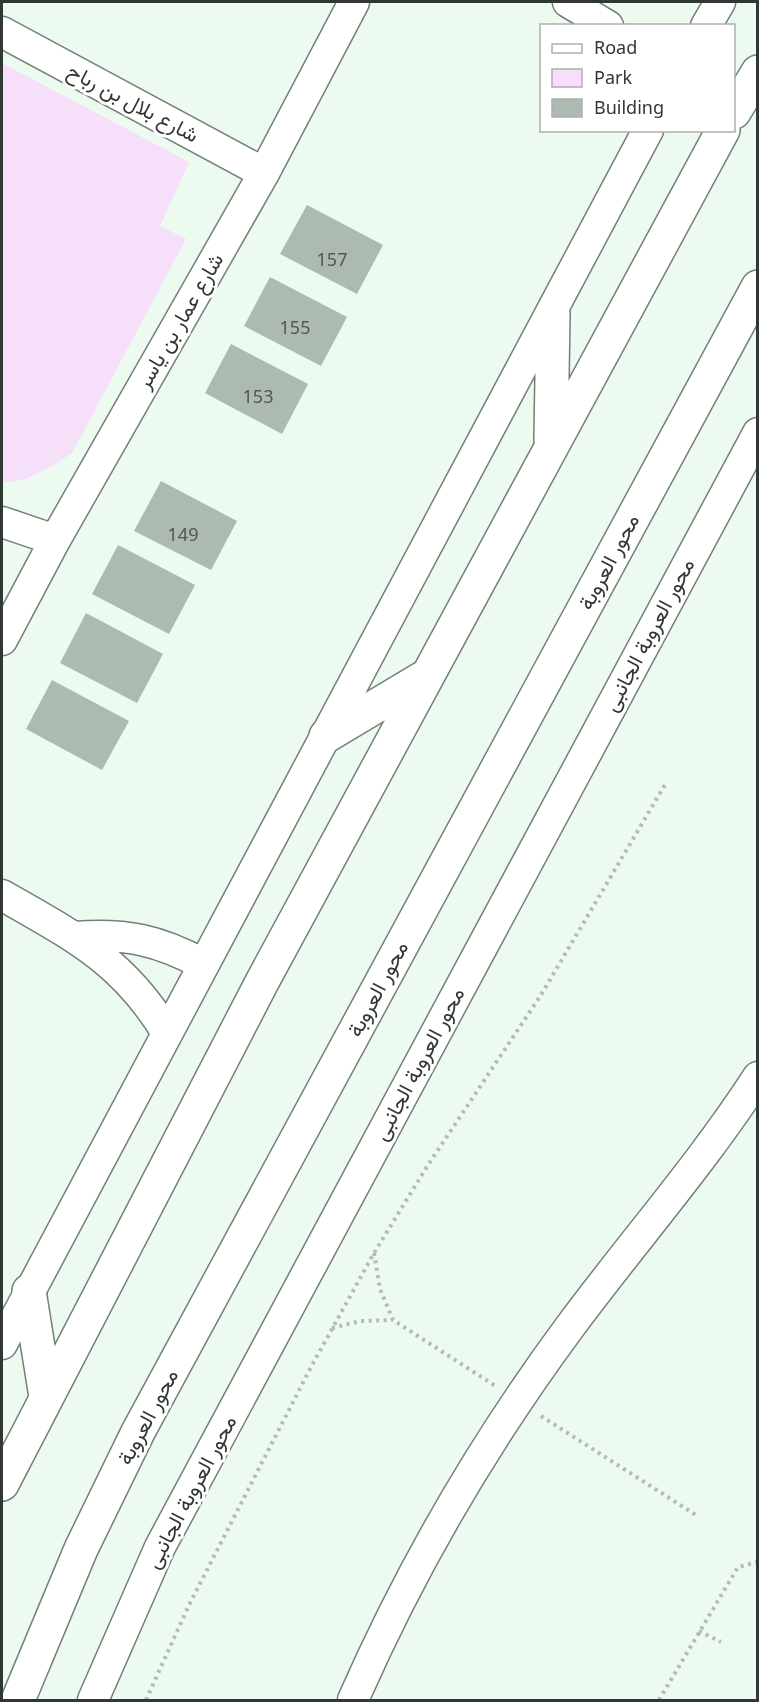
<svg xmlns="http://www.w3.org/2000/svg" width="759" height="1702" viewBox="0 0 759 1702" font-family="'Noto Sans',Vazirmatn,sans-serif">
<rect width="100%" height="100%" fill="#ecfaf0"/>
<path fill="#f5dff9" d="M2,63L189,162L160,226L186,239L72,453C53,466 25,484 2,482Z"/>
<path fill="#acbab0" d="M307,205L383,245L357,294L280,254Z
M270,277L347,317L321,366L244,326Z
M231,344L308,384L282,434L205,393Z
M161,481L237,521L211,570L134,531Z
M118,545L195,585L169,634L92,594Z
M86,613L163,654L137,703L60,663Z
M52,680L129,721L102,770L26,729Z"/>
<g fill="none" stroke-linecap="round" stroke-linejoin="round">
<defs>
<path id="minor" d="M568,2L608,26
M706,26L720,2
M2,32L264,173
M2,522L55,540
M2,640L55,540L264,173L354,2
M2,895C73,936 123,960 167,1033
M75,937C126,933 158,940 203,964
M2,1344L648,130
M93,1700L160,1547L758,433
M353,1700C410,1570 484,1443 569,1328C631,1244 701,1165 758,1077"/>
<path id="major" d="M734,112L758,72
M551,440L553,313
M326,736L423,678
M29,1291L46,1397
M2,1484L262,982L723,130
M18,1700L81,1549L138,1432L758,287"/>
</defs>
<use href="#minor" stroke="#738077" stroke-width="33"/>
<use href="#major" stroke="#738077" stroke-width="36"/>
<path stroke="#b1bcb4" stroke-width="4" stroke-dasharray="3 4.5" stroke-linecap="butt" d="M374,1253L380,1289L393,1320L497,1387
M332,1328L361,1321L393,1320
M541,1416L699,1517
M699,1631L721,1642
M146,1700L189,1605L311,1367L374,1253L428,1165L541,995L666,783
M659,1700L738,1567L758,1562"/>
<use href="#minor" stroke="#fff" stroke-width="30"/>
<use href="#major" stroke="#fff" stroke-width="33"/>
</g>
<g text-anchor="middle" stroke-width="6" stroke-linejoin="round" paint-order="stroke">
<g font-size="18" fill="#505852">
<text x="332" y="266">157</text>
<text x="295" y="334">155</text>
<text x="258" y="403">153</text>
<text x="183" y="541">149</text>
</g>
<g font-size="21" fill="#313733" stroke="#fff">
<text transform="translate(133 103) rotate(28)" y="7">شارع بلال بن رباح</text>
<text transform="translate(180 321) rotate(-60)" y="7">شارع عمار بن ياسر</text>
<text transform="translate(609 562) rotate(-62)" y="7">محور العروبة</text>
<text transform="translate(649 635) rotate(-62)" y="7">محور العروبة الجانبى</text>
<text transform="translate(378 989) rotate(-62)" y="7">محور العروبة</text>
<text transform="translate(419 1064) rotate(-62)" y="7">محور العروبة الجانبى</text>
<text transform="translate(148 1417) rotate(-62)" y="7">محور العروبة</text>
<text transform="translate(191 1492) rotate(-62)" y="7">محور العروبة الجانبى</text>
</g>
</g>
<rect width="759" height="1702" fill="none" stroke="#313733" stroke-width="6"/>
<rect x="540" y="24" width="195" height="108" fill="#ffffff" stroke="#adafad" stroke-width="1.5"/>
<rect x="552" y="44" width="30" height="9" fill="#ffffff" stroke="#adafad" stroke-width="1.5"/>
<text x="594" y="54" font-size="18" fill="#313733">Road</text>
<rect x="552" y="69" width="30" height="18" fill="#f5dff9" stroke="#adafad" stroke-width="1.5"/>
<text x="594" y="84" font-size="18" fill="#313733">Park</text>
<rect x="552" y="99" width="30" height="18" fill="#acbab0" stroke="#adafad" stroke-width="1.5"/>
<text x="594" y="114" font-size="18" fill="#313733">Building</text>
</svg>
